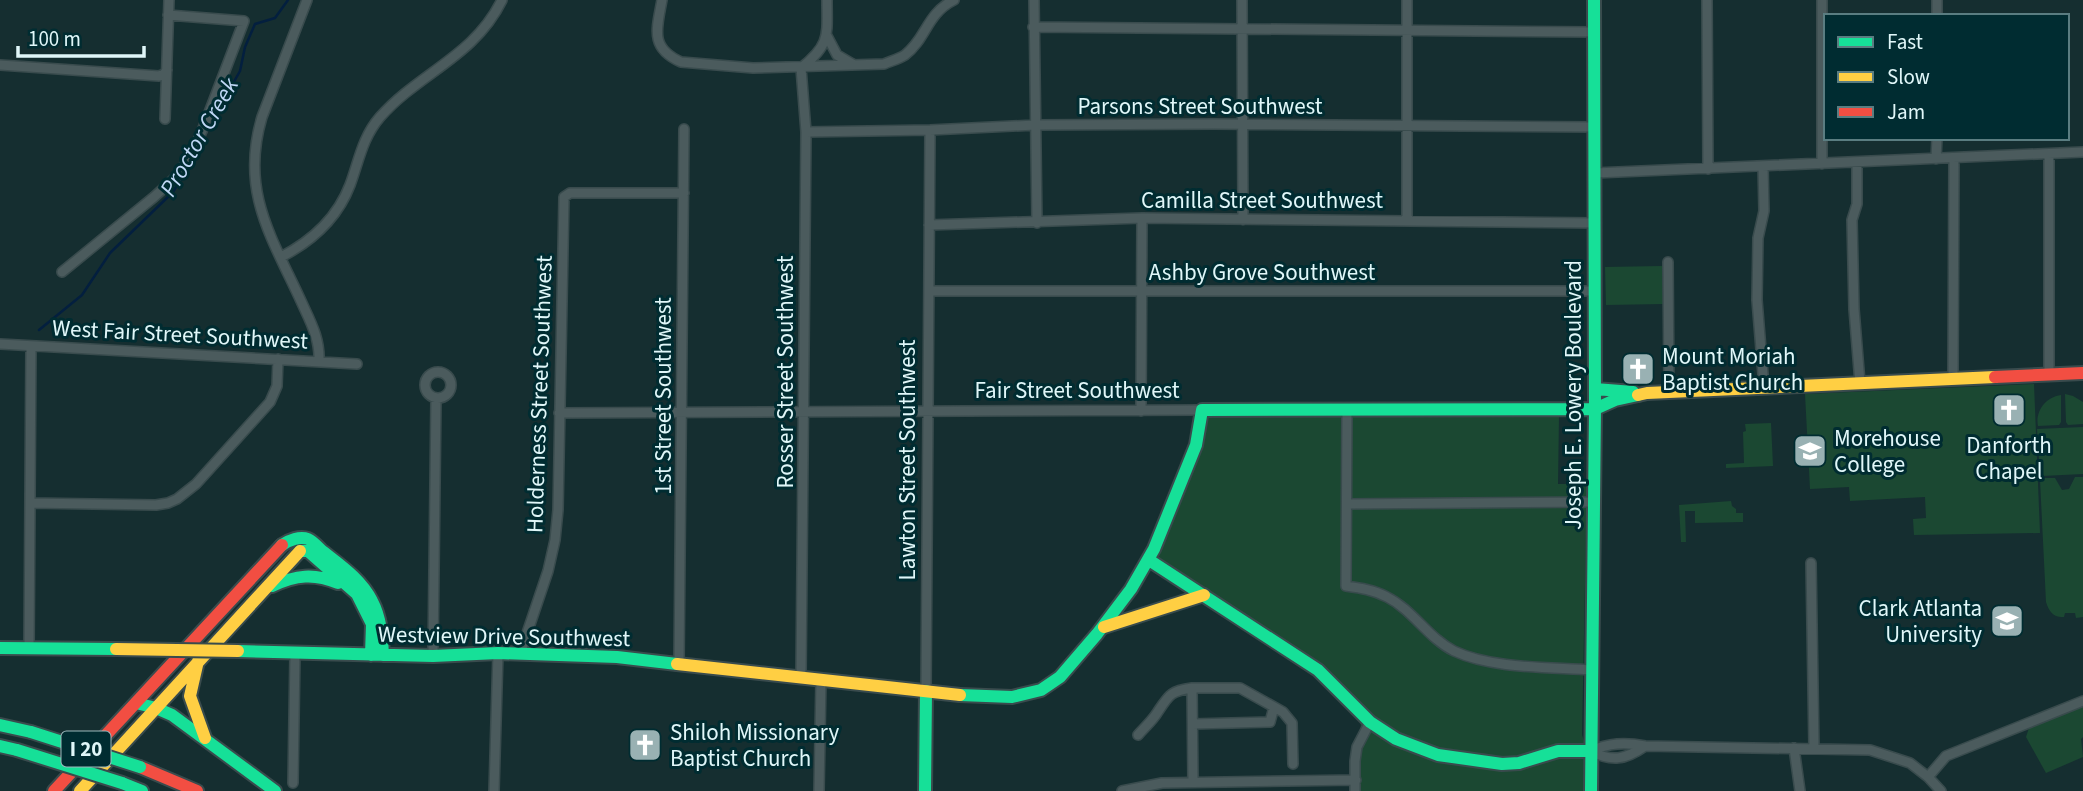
<svg xmlns="http://www.w3.org/2000/svg" width="2083" height="791" viewBox="0 0 2083 791" font-family="'Source Sans 3',sans-serif">
<rect width="100%" height="100%" fill="#152e30"/>
<path fill="#1b4832" d="M1662,266L1663,304L1606,305L1605,267Z
M2034,384L2040,533L1914,535L1913,519L1926,518L1925,497L1850,501L1849,487L1810,489L1805,394Z
M2065,394L2073,396L2083,402V424L2068,425L2066,422Z
M2061,395V422L2059,425L2038,426C2035,411 2046,397 2061,395Z
M1559,416L1558,484H1587L1582,735L1592,764L1591,791H1359L1361,717L1332,689L1299,662L1151,565L1209,417Z
M1771,423L1773,466L1726,468V464L1744,463L1743,432L1746,431L1745,424Z
M2083,427V474L2042,476L2040,474L2037,429Z
M2075,477H2083V617L2076,618L2075,613H2065L2064,617C2054,618 2049,612 2046,602L2040,480L2041,478H2055L2062,490L2069,489Z
M1731,501L1732,506L1736,509V513H1743V522L1695,523V511H1685L1686,542H1681L1679,505Z
M2083,706V737L2081,739L2083,757L2046,773L2026,737L2029,728Z"/>
<g fill="none" stroke-linecap="round" stroke-linejoin="round">
<path stroke="#031f3f" stroke-width="2.5" d="M209,126L240,71L245,47L255,24L275,18L288,0
M39,330L82,295L110,253L173,192L189,166"/>
<defs>
<path id="street" d="M307,0L262,117C240,191 271,236 301,301C310,321 320,338 319,361
M662,0C657,28 649,48 681,62L753,68L884,64C891,61 899,59 905,55C927,38 926,14 954,0
M1034,0L1037,223
M1242,0L1243,220
M1407,0V220
M1707,0L1708,169
M1822,0V164
M1937,16V0
M1033,27L1594,32
M827,36L837,55L854,65
M0,65L159,76L164,74L167,70
M165,119L169,0
M806,132L930,130L1035,125L1214,124L1595,127
M1936,159L1937,138
M1857,162V204L1852,220L1854,309L1860,383
M1763,166L1764,211L1758,238L1757,300L1764,387
M1595,173L2083,152
M929,225L1142,218L1595,223
M281,257C312,241 337,219 350,185C359,161 362,138 380,117C420,72 474,57 502,0
M1668,262L1669,392
M62,272L154,197L176,177L191,156L202,131L244,21L168,15
M929,291H1595
M0,344L357,364
M425 385a13 13 0 1 1 26 0a13 13 0 1 1-26 0Z
M2049,374V154
M1953,379L1954,158
M1347,410L1346,586C1360,588 1374,590 1387,597C1413,610 1428,638 1454,651C1492,669 1551,667 1592,670
M1141,411L1142,218
M559,413L1202,410
M30,503L156,505L168,503L177,499L196,484L270,402L277,386L278,359
M1347,504L1594,502
M1811,563L1814,748
M29,649L31,346
M520,654L548,571L555,540L558,510L564,197L570,193H684
M433,656L436,398
M679,663L684,129
M801,677L806,132L801,68C831,44 827,35 827,0
M926,691L930,130
M1193,724L1270,722L1274,707
M1138,735C1144,728 1152,721 1157,713C1169,695 1170,691 1192,688
M1794,748L1800,791
M1590,751C1609,743 1625,742 1645,746L1870,750L1910,763L1928,777L1941,791
M1590,751C1612,762 1625,760 1645,746
M1928,777L1946,756L2083,701
M1193,782L1192,688H1240L1283,712L1292,723L1293,764
M293,783L295,654
M494,791L498,653
M819,791L821,679
M1122,791L1162,783L1356,780
M1355,791V761L1357,747L1370,722"/>
<path id="fast" d="M1595,389L1633,392
M282,545C289,540 300,536 308,539C313,541 318,547 321,550C340,565 361,579 372,601C381,618 382,636 383,655
M300,551H308L357,594L372,624L371,655
M1149,560L1318,670L1370,722L1396,739L1438,755L1502,764L1519,763L1558,751H1590
M272,586C296,575 314,573 338,583
M0,648L116,649
M238,651L433,656L498,653L617,657L677,664
M960,695L1012,697L1041,690L1060,677L1097,634L1131,589L1154,549L1196,445L1202,410L1595,409L1615,400L1638,395
M136,703L156,708L172,715L275,791
M0,725L31,732
M0,746L17,750
M122,783L142,791
M925,791L926,691
M1591,791L1595,409L1594,0"/>
<path id="slow" d="M1638,395L1647,393L1995,377
M1104,627L1204,595
M198,661L190,696L205,738
M677,664L960,695
M80,791L300,551"/>
<path id="jam" d="M1995,377L2083,373
M140,767L197,791
M54,791L282,545"/>
</defs>
<use href="#street" stroke="#394b4d" stroke-width="12"/>
<use href="#fast" stroke="#394b4d" stroke-width="16"/>
<use href="#slow" stroke="#394b4d" stroke-width="16"/>
<use href="#jam" stroke="#394b4d" stroke-width="16"/>
<use href="#street" stroke="#4b5b5d" stroke-width="9"/>
<use href="#fast" stroke="#16e098" stroke-width="12"/>
<use href="#slow" stroke="#ffcf43" stroke-width="12"/>
<use href="#jam" stroke="#f24e42" stroke-width="12"/>
<defs>
<path id="fast-bridge" d="M31,732L140,767
M17,750L122,783"/>
<path id="slow-bridge" d="M116,649L238,651"/>
</defs>
<use href="#fast-bridge" stroke="#394b4d" stroke-width="16" stroke-linecap="butt"/>
<use href="#slow-bridge" stroke="#394b4d" stroke-width="16" stroke-linecap="butt"/>
<use href="#fast-bridge" stroke="#16e098" stroke-width="12"/>
<use href="#slow-bridge" stroke="#ffcf43" stroke-width="12"/>
</g>
<defs>
<symbol id="church-square" viewBox="-11 -11 22 22"><rect x="-9" y="-9" width="18" height="18" rx="4" fill="#99b1b3" stroke="#002c31"/><path d="M-1.2-6h2.4v3.5h3.3v2.4h-3.3V6h-2.4V-.1h-3.3v-2.4h3.3Z" fill="#fff"/></symbol>
<symbol id="university-square" viewBox="-11 -11 22 22"><rect x="-9" y="-9" width="18" height="18" rx="4" fill="#99b1b3" stroke="#002c31"/><path d="M0-5L7-2L0 1L-7-2ZM-4 1L0 2.5L4 1V4Q0 6-4 4Z" fill="#fff"/></symbol>
</defs>
<g fill-rule="evenodd">
<use href="#church-square" x="1619" y="350" width="38" height="38"/>
<use href="#church-square" x="1990" y="391" width="38" height="38"/>
<use href="#university-square" x="1791" y="432" width="38" height="38"/>
<use href="#university-square" x="1988" y="602" width="38" height="38"/>
<use href="#church-square" x="626" y="726" width="38" height="38"/>
</g>
<g text-anchor="middle" stroke-width="6" stroke-linejoin="round" paint-order="stroke">
<rect fill="#002c31" stroke="#9dbabd" stroke-width="2" x="61.5" y="731.5" width="49" height="35" rx="5"/>
<g font-size="21" font-weight="bold" fill="#e0f7f9">
<text x="86" y="756">I 20</text>
</g>
<g font-size="23" fill="#e0f7f9" stroke="#002c31">
<text x="1200" y="114">Parsons Street Southwest</text>
<text x="1262" y="208">Camilla Street Southwest</text>
<text x="1262" y="280">Ashby Grove Southwest</text>
<text transform="translate(180 334) rotate(3)" y="8">West Fair Street Southwest</text>
<text transform="translate(785 372) rotate(-90)" y="8">Rosser Street Southwest</text>
<text x="1077" y="398">Fair Street Southwest</text>
<text transform="translate(539 394) rotate(-88)" y="8">Holderness Street Southwest</text>
<text transform="translate(1573 395) rotate(-90)" y="8">Joseph E. Lowery Boulevard</text>
<text transform="translate(663 396) rotate(-90)" y="8">1st Street Southwest</text>
<text transform="translate(907 460) rotate(-90)" y="8">Lawton Street Southwest</text>
<text transform="translate(504 636) rotate(1)" y="8">Westview Drive Southwest</text>
</g>
<g font-size="23" fill="#e0f7f9" stroke="#002c31" text-anchor="start">
<text x="1662" y="364">Mount Moriah<tspan x="1662" dy="26">Baptist Church</tspan></text>
<text x="1834" y="446">Morehouse<tspan x="1834" dy="26">College</tspan></text>
<text x="2009" y="453" text-anchor="middle">Danforth<tspan x="2009" dy="26">Chapel</tspan></text>
<text x="1982" y="616" text-anchor="end">Clark Atlanta<tspan x="1982" dy="26">University</tspan></text>
<text x="670" y="740">Shiloh Missionary<tspan x="670" dy="26">Baptist Church</tspan></text>
</g>
<g font-size="24" font-style="italic" fill="#c0d8f6" stroke="#002c31">
<text transform="translate(199 137) rotate(-60)" y="8">Proctor Creek</text>
</g>
</g>
<rect x="1824" y="14" width="245" height="126" fill="#002c31" stroke="#5a7d81" stroke-width="2"/>
<rect x="1838" y="37" width="35" height="10" fill="#16e098" stroke="#5a7d81" stroke-width="2"/>
<text x="1887" y="49" font-size="21" fill="#e0f7f9">Fast</text>
<rect x="1838" y="72" width="35" height="10" fill="#ffcf43" stroke="#5a7d81" stroke-width="2"/>
<text x="1887" y="84" font-size="21" fill="#e0f7f9">Slow</text>
<rect x="1838" y="107" width="35" height="10" fill="#f24e42" stroke="#5a7d81" stroke-width="2"/>
<text x="1887" y="119" font-size="21" fill="#e0f7f9">Jam</text>
<path d="M18 46v10h126v-10" fill="none" stroke="#e0f7f9" stroke-width="3.5"/>
<text x="28" y="46" font-size="21" fill="#e0f7f9" stroke="#002c31" stroke-width="5" paint-order="stroke">100 m</text>
</svg>
